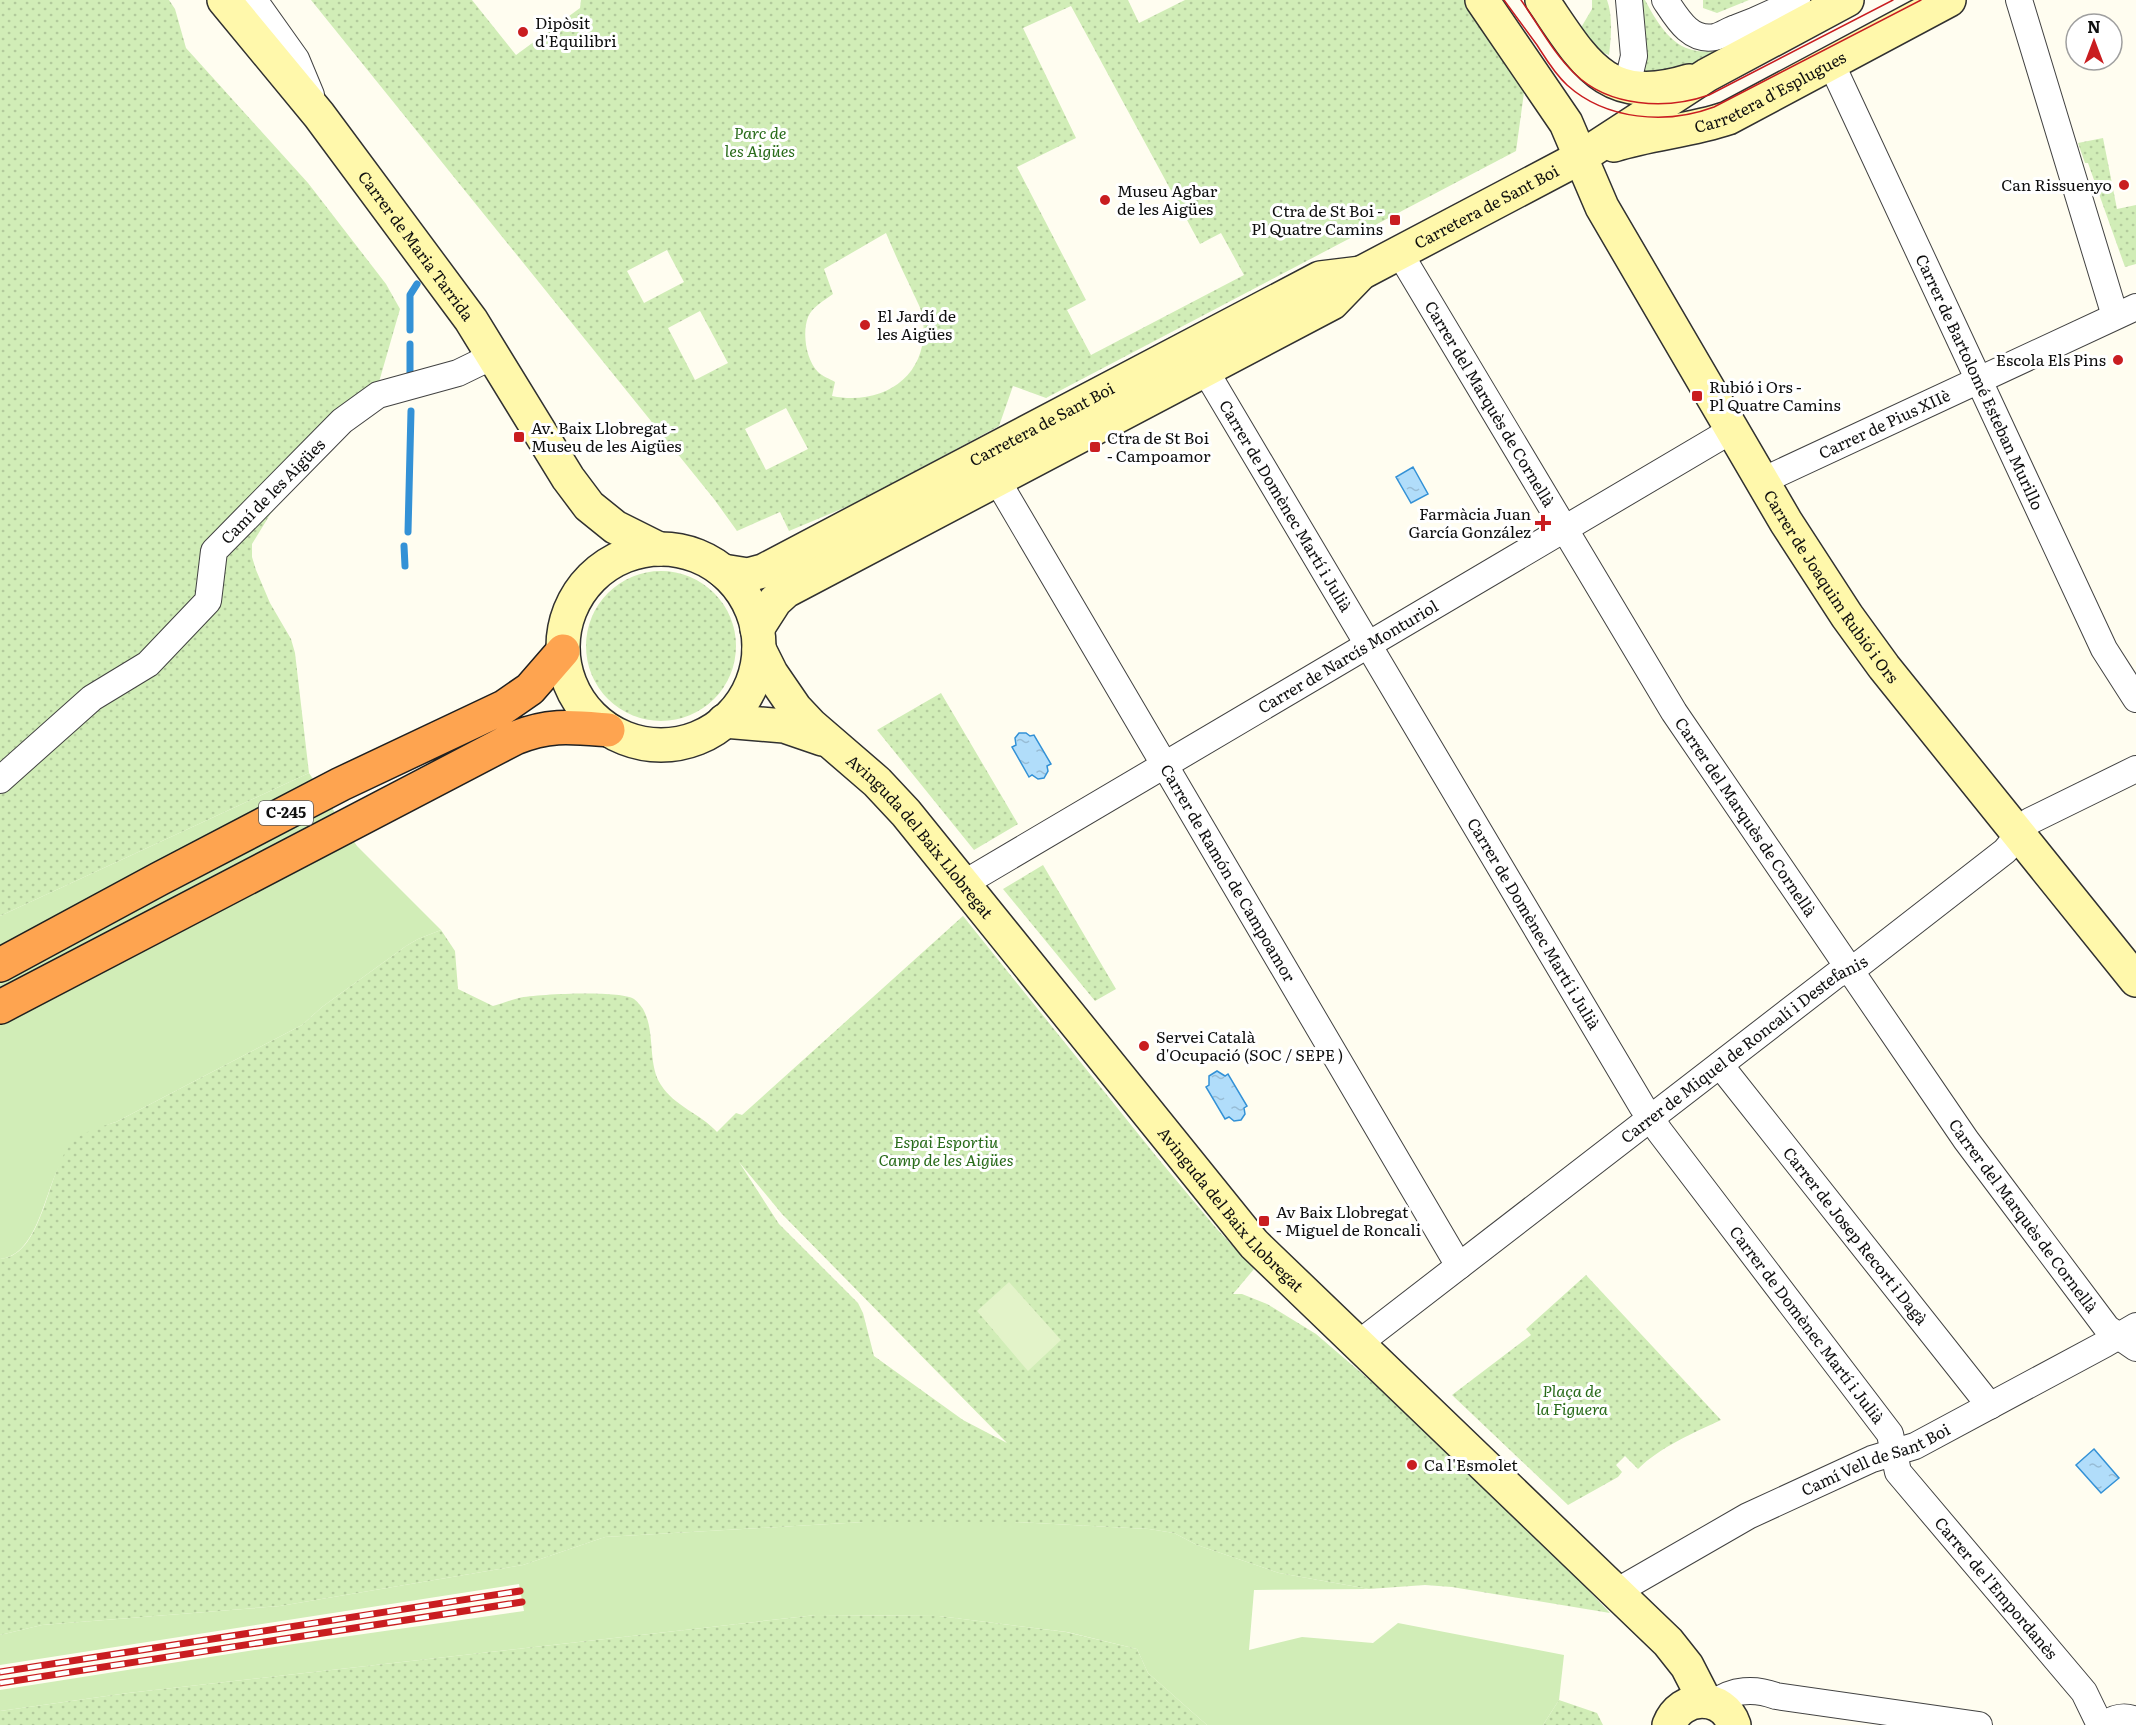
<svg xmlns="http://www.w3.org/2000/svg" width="2136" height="1725" viewBox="0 0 2136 1725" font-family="Literata,serif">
<defs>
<pattern id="park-dots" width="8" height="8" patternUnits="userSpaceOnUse" patternTransform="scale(1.5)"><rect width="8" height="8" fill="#d1edb7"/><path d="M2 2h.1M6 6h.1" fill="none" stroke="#b2ca9c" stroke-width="1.8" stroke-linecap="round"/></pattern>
<pattern id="water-ripples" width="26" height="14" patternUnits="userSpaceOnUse" patternTransform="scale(1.5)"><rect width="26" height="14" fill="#b1ddfa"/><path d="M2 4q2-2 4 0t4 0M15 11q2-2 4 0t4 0" fill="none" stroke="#97bcd5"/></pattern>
</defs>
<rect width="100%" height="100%" fill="#fffdf0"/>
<path fill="#d1edb7" d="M309,773L357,846L441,930L418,939L406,946L322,1007L302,1025L116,1122C93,1129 79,1139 64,1158C45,1184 40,1255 0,1259V916Z
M864,1522H1014L1149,1529L1174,1533L1197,1545L1279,1573L1369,1589L1254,1590L1249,1650L1302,1637L1373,1643L1398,1623L1564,1655L1559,1700L1543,1725H1207L1148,1673L1137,1649L1067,1632L939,1616L816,1615L128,1693L0,1711V1690L287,1645L524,1611L519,1584L0,1665V1635L42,1625L280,1606L523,1565L605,1537Z"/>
<path fill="url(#park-dots)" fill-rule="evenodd" d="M0,0H169L175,9L186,48L308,183L386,284L400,309L377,389L271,513L252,544V557L256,570L270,603L291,639L295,653L309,773L0,916Z
M311,0H472L516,55L580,8L581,0H1128L1139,23L1185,0H1466L1525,85L1516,151L1046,398L1013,386L999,426L858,502L789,531L780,512L737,531L714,499ZM1071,6L1200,244L1221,233L1244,275L1091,355L1067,310L1086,300L1017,167L1076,138L1023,28ZM886,233C894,252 902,270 911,288C914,296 920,305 922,314C933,372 887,407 832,396L835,382C830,379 822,376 818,372C806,360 802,333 808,317C812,307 825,300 833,294L824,269ZM667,250L684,282L644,303L627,271ZM700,311L728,363L695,380L668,328ZM786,408L808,449L766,470L745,429Z
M1592,0H1607C1613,16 1611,38 1609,55L1593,49L1579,31L1592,9Z
M1635,0H1645C1665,38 1684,62 1730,47L1690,71L1640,72Z
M1703,0H1749L1717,13L1703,8Z
M2103,138L2117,209L2136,205V264L2125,267L2088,163H2085L2078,143Z
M586 646a75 75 0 1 1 150 0a75 75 0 1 1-150 0Z
M941,693L1018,824L974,850L877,730Z
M1043,865L1116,989L1095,1001L1003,889Z
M963,916L1156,1156L1216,1228L1254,1269L1233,1294H1242L1267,1304L1316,1334L1474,1470L1610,1613L1452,1587L1425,1585L1369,1589L1279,1573L1197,1545L1174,1533L1149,1529L1014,1522H864L605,1537L523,1565L280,1606L42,1625L0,1635V1259C47,1255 46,1161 77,1138C88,1130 103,1126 116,1122L302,1025L322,1007L406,946L418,939L441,930L455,951L458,989L493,1006C501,1004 510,1000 519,998C537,994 620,990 634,999C637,1001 641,1006 643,1009C656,1032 647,1064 661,1085C674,1106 701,1114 717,1132L736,1113L742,1115ZM739,1162L782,1214L1007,1443L963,1420L874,1356L863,1313L858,1303L779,1224Z
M1586,1275L1721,1420C1693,1433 1660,1447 1638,1469L1625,1456L1616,1465L1622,1472L1618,1477L1568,1505L1452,1395L1531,1335L1526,1329Z
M816,1615L939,1616L1066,1632L1137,1649L1148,1673L1207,1725H0V1711L128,1693Z
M1559,1700L1597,1713L1603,1725H1543Z"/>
<path fill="#e3f3c9" d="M1009,1282L1061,1340L1028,1371L977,1311Z"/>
<path fill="url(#water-ripples)" stroke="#3391d6" stroke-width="1.5" d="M1413,467L1428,494L1411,503L1396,477Z
M1019,733H1026L1030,736L1034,735L1051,764L1047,766L1048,771L1044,778L1038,779L1032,775L1029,777L1012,747L1016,745L1015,738Z
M1217,1071L1225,1076L1228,1074L1247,1106L1244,1108L1245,1114L1241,1120L1234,1121L1229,1117L1225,1119L1206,1087L1209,1085V1076Z
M2094,1449L2119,1478L2101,1493L2076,1465Z"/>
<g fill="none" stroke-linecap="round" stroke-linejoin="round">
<path stroke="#3391d6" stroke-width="7" d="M410,330V295L417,284
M410,344V375
M408,532L411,411
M404,546L405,566"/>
<defs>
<g id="street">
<path d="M254,0L296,59L311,95"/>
<path d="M1665,0C1677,18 1690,42 1715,37C1723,35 1729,30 1736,28C1758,20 1777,11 1797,0"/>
<path d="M2019,0L2115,316"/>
<path id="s1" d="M1831,63L2104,649L2136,699"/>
<path d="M1627,86L1634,56L1629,0"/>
<path id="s2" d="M1399,252L1674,712L1966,1140L2107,1328L2136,1348"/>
<path id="s3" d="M1205,370L1642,1106L1660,1132L1890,1434L1898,1472L2084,1692L2100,1725"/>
<path id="s4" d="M997,480L1459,1266"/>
<path id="s5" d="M1762,481L2136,307"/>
<path id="s6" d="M0,780L92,698L148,664L208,601L214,551L342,421L378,395L458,373L493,356"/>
<path id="s7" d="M963,884L1732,430"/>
<path id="s8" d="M1720,1065L1990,1406"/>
<path id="s9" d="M1358,1344L1836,975L1861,963L2005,851L2030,821L2136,769"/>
<path id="s10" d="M1616,1592L1748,1516L1872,1459L1915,1446L2105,1344L2136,1326"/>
<path d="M1714,1703C1733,1689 1755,1688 1776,1696L1979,1725"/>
<path d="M2104,1725C2115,1717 2124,1715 2136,1720"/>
</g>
<g id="secondary">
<path id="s11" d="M224,0L319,115L471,320L568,478L589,506L615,527L659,549"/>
<path id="s12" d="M1482,0L1566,123L1602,207L1786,522L1847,616L1884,667L2136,980"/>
<path d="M1542,0C1584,61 1605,107 1689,81"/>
<path id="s13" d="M1614,145C1651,133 1690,131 1728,118L1949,0"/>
<circle cx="661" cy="647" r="98"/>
<path id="s14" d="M723,571L748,575L763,571L1320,278L1361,273"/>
<path id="s15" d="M757,629L775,601L786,591L1332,303L1361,273L1581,157L1707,75L1847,0"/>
<path id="s16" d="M759,649L771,673L795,708L811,725L877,782L906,813L1254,1244L1668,1642L1687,1666L1705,1701"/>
<path d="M724,721L784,726L822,739"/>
<path d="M1669,1725C1681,1694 1723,1693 1734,1725"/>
</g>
<path id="highway" d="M0,965L159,879L341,784L504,707L530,689L563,651
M0,1007L515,738C550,724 571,727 608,730"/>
</defs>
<use href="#street" stroke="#424242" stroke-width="28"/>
<use href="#secondary" stroke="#313131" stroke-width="36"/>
<use href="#highway" stroke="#202020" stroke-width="36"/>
<use href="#street" stroke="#fff" stroke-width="26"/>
<use href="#secondary" stroke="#fff8ab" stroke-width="33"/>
<use href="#highway" stroke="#fea450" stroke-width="33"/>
<path stroke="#c91d20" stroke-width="1.5" d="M1504,0C1515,15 1526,30 1537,45C1546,59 1554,73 1567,85C1606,120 1666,125 1714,107L1921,0
M1521,0C1538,24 1553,53 1575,74C1609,107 1666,110 1709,95L1893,0"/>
<defs>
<path id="rail" d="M0,1672L520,1591
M0,1683L522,1602"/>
</defs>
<use href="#rail" stroke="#c91d20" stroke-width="7"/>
<use href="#rail" stroke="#fff" stroke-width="4.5" stroke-dasharray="14" stroke-linecap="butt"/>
</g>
<g fill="#c91d20" stroke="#fff" stroke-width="2">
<circle cx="523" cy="32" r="6"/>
<circle cx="2124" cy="185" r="6"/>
<circle cx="1105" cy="200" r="6"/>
<rect x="1389" y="214" width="12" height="12" rx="3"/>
<circle cx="865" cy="325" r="6"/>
<circle cx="2118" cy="360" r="6"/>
<rect x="1691" y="390" width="12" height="12" rx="3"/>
<rect x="513" y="431" width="12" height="12" rx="3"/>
<rect x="1089" y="441" width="12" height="12" rx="3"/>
<path d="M1540 514h6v6h6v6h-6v6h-6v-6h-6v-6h6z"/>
<circle cx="1144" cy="1046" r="6"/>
<rect x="1258" y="1215" width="12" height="12" rx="3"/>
<circle cx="1412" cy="1465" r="6"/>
</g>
<g text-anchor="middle" stroke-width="6" stroke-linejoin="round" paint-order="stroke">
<rect fill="#fff" stroke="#575757" stroke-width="1.5" x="259" y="801" width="54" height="24" rx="4.5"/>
<g font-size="15" font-weight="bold" fill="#0f0f0f">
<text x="286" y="818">C-245</text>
</g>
<g font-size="16" fill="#0f0f0f" stroke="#fff" text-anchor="start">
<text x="535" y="29">Dipòsit<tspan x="535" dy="18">d'Equilibri</tspan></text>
<text x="2112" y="191" text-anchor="end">Can Rissuenyo</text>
<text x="1117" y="197">Museu Agbar<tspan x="1117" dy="18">de les Aigües</tspan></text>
<text x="1383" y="217" text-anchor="end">Ctra de St Boi -<tspan x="1383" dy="18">Pl Quatre Camins</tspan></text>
<text x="877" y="322">El Jardí de<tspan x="877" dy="18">les Aigües</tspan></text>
<text x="2106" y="366" text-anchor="end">Escola Els Pins</text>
<text x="1709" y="393">Rubió i Ors -<tspan x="1709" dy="18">Pl Quatre Camins</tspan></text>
<text x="531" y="434">Av. Baix Llobregat -<tspan x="531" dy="18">Museu de les Aigües</tspan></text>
<text x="1107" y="444">Ctra de St Boi<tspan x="1107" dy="18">- Campoamor</tspan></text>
<text x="1531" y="520" text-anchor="end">Farmàcia Juan<tspan x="1531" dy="18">García González</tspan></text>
<text x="1156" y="1043">Servei Català<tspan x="1156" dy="18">d'Ocupació (SOC / SEPE )</tspan></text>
<text x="1276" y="1218">Av Baix Llobregat<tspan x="1276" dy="18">- Miguel de Roncali</tspan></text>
<text x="1424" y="1471">Ca l'Esmolet</text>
</g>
<g font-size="16" fill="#0f0f0f" stroke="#fff">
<text dy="6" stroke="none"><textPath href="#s13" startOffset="166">Carretera d'Esplugues</textPath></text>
<text dy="6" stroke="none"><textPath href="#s15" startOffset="849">Carretera de Sant Boi</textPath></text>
<text dy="6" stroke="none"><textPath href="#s11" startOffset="312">Carrer de Maria Tarrida</textPath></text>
<text dy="6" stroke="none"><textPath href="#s1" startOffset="352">Carrer de Bartolomé Esteban Murillo</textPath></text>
<text dy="6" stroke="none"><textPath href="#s2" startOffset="177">Carrer del Marquès de Cornellà</textPath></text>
<text dy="6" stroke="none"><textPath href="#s5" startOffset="135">Carrer de Pius XIIè</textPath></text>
<text dy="6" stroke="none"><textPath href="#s14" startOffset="356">Carretera de Sant Boi</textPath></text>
<text dy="6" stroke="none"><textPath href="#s6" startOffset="410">Camí de les Aigües</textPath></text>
<text dy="6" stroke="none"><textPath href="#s3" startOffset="158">Carrer de Domènec Martí i Julià</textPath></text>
<text dy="6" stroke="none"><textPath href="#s12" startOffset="684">Carrer de Joaquim Rubió i Ors</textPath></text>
<text dy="6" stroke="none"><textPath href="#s7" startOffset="447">Carrer de Narcís Monturiol</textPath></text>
<text dy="6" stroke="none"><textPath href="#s2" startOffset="663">Carrer del Marquès de Cornellà</textPath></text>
<text dy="6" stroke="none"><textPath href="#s16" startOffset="249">Avinguda del Baix Llobregat</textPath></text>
<text dy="6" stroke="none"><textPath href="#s4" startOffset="456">Carrer de Ramón de Campoamor</textPath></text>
<text dy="6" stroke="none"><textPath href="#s3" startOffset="644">Carrer de Domènec Martí i Julià</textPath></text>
<text dy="6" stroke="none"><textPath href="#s9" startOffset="486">Carrer de Miquel de Roncalí i Destefanis</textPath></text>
<text dy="6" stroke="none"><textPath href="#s16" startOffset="735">Avinguda del Baix Llobregat</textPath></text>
<text dy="6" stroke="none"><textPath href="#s2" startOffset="1149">Carrer del Marquès de Cornellà</textPath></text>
<text dy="6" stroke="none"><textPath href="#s8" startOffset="218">Carrer de Josep Recort i Dagà</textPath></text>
<text dy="6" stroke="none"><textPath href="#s3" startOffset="1130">Carrer de Domènec Martí i Julià</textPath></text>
<text dy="6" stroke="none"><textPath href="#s10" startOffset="292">Camí Vell de Sant Boi</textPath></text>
<text dy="6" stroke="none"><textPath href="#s3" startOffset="1458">Carrer de l'Empordanès</textPath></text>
</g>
<g font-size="16" font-style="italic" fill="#286b1a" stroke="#fff">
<text x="760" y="139">Parc de<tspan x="760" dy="18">les Aigües</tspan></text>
<text x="946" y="1148">Espai Esportiu<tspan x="946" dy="18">Camp de les Aigües</tspan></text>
<text x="1572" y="1397">Plaça de<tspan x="1572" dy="18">la Figuera</tspan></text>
</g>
</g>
<g transform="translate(2094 42)"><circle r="28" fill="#ffffff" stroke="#9f9f9f" stroke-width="1.5"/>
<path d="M0-4.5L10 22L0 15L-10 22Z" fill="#c91d20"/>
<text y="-9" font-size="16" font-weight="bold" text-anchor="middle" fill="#0f0f0f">N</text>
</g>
</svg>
